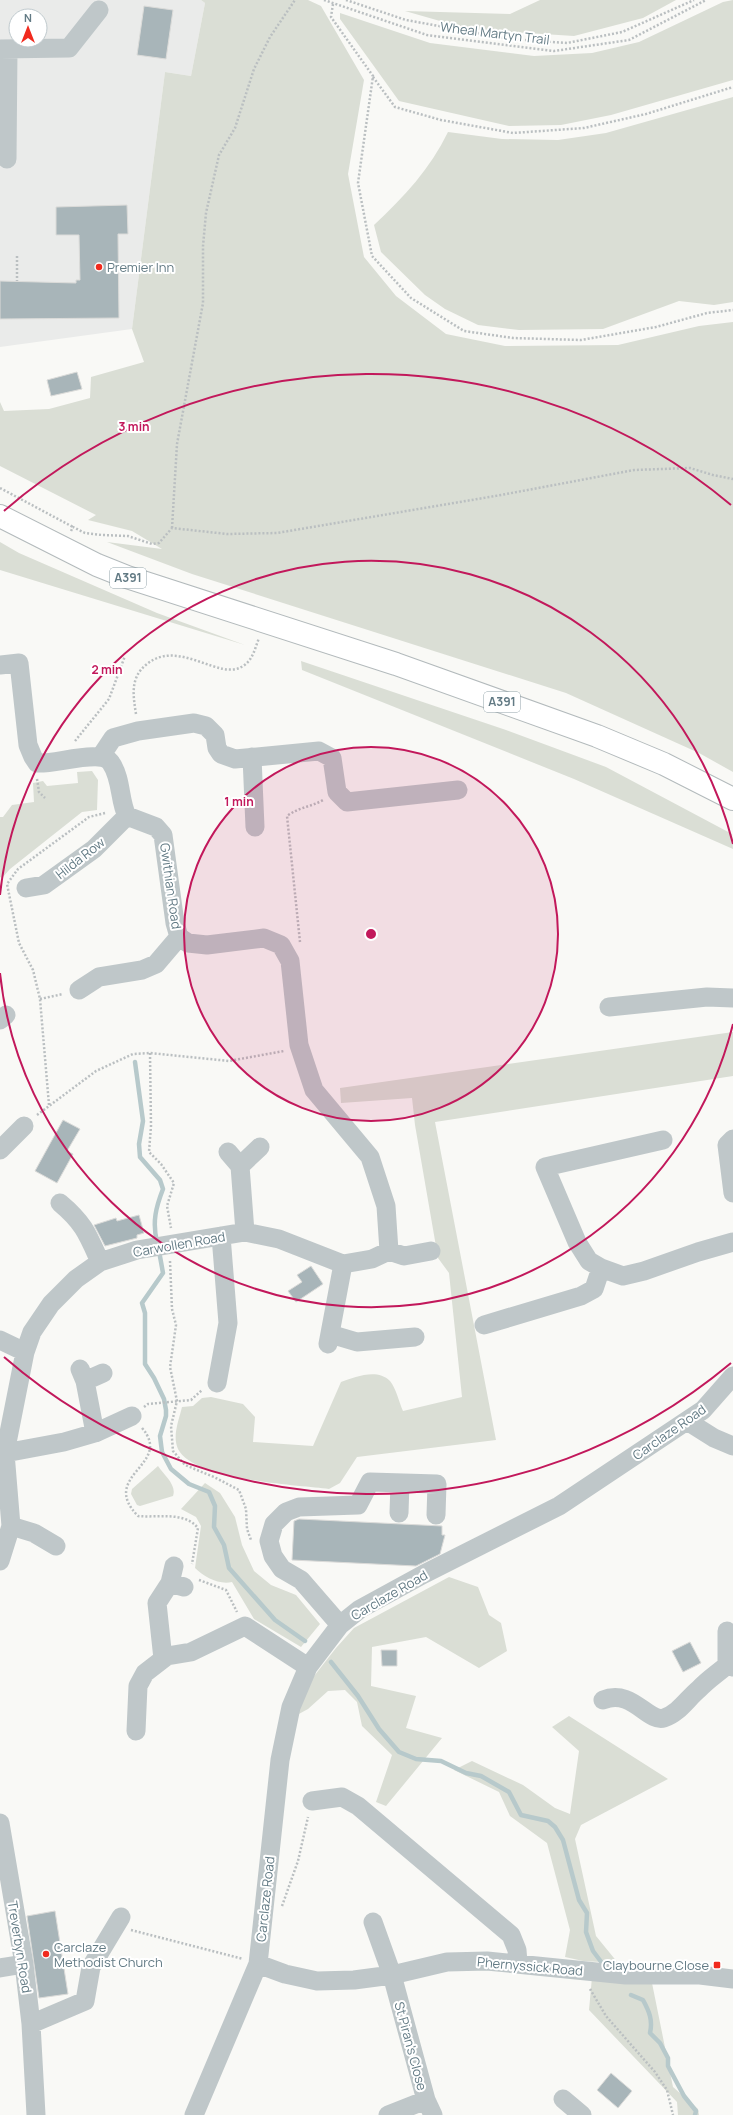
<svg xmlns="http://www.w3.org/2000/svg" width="733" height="2115" viewBox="0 0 733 2115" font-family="Manrope,sans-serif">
<rect width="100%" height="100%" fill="#f9f9f6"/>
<path fill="#eaebea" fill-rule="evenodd" d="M0,0H201L205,3L191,76L165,72L132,329L0,347ZM16,16H40V40H16Z"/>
<path fill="#daded5" d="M201,0H308L321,6L364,80L348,174L364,257L396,296L446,334L505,346L618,345L699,326L733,322V772L699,753L566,693L192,574L107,542L162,549L132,531L88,520L96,515L0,466V402L4,411L49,409L90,398L91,377L144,362L132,329L165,72L191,76L205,3Z
M540,0H676L643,18L574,36L468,29L405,11L510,14Z
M733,0V80L611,115L561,125L509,126L399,101L340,19V13L430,43L534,56L592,53L639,42L723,2Z
M733,97V302L714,305L679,301L603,329L519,330L478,325L445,309L425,295L381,252L374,225C404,197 430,169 448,132L502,139L558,140L606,133Z
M0,542L19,553L157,613L245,645L0,570Z
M301,661L506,730L606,767L732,834L733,849L574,779L302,670Z
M92,771L98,780L97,810L82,812L10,869L2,878L0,877V817H3L12,805L34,802L33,783L43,781L47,786L78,783L77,772Z
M733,1032V1076L435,1122L496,1440L357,1457L340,1483L329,1489C296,1485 193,1480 178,1449C172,1436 179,1420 182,1407L193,1406L202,1398L211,1397L243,1404L255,1417L253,1442L313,1446L341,1382C355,1377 377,1368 390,1381C396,1388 399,1402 403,1411L462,1397L449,1273L438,1258L415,1125L412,1098L341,1103L340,1088Z
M158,1466C164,1475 177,1485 173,1496L140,1506L137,1505L131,1494L132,1489Z
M205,1483L220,1493L235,1517L242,1545L254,1571L271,1585L296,1595L320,1624L301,1647L254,1619L232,1582C219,1585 204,1577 195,1568L201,1526L196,1517L181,1509Z
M449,1577L478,1587L489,1615L501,1623L507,1651L479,1668L426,1637L372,1647L371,1686L416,1696L406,1728L442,1738L386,1806L376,1802L392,1755L362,1726L357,1702L345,1690L328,1691L308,1709L297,1715L311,1680L336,1648L354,1628Z
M569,1716L668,1779L581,1825L575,1839L596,1936L618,1963L583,1961L565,1957L570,1930L547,1843L510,1816L499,1792L454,1770L472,1761L523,1785L555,1808L570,1814L579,1751L552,1727Z
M592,1977L652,1983L673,2087L698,2109L699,2115H678L677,2102L589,2010Z"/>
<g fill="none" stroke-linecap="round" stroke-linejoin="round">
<path stroke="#b7c9cb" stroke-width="4.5" d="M135,1062L143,1121L139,1144L140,1157L160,1180L163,1189C156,1207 152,1222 157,1242
M159,1251L163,1273L142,1303L145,1313V1364L154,1378L164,1399L166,1410V1416L160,1436L162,1452L171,1469L189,1484L209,1492L215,1506L214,1527L224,1545L229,1568L275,1620L305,1641
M331,1662L358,1696L379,1729L399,1752L416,1759L441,1761L466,1773L481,1776L509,1792L521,1815L548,1821L555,1827L563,1840L579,1900L587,1913L586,1932L593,1951L602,1963
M631,1995L643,2000C649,2011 653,2020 650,2033L660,2043L668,2058V2066L684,2096L696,2111L695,2115"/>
</g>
<path fill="#a8b5b9" stroke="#dbdbd9" d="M144,6L173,10L166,59L137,55Z
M127,205L128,234H118L119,318L0,319V281L76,283V280H80L79,235H56V207Z
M77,372L82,389L51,396L47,380Z
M63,1120L80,1129L67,1151L73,1154L57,1183L35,1171Z
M139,1215L144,1233L137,1235V1238L105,1246L94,1225L116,1218L117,1221Z
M311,1266L323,1284L296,1302L288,1291L302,1282L297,1275Z
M299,1519L442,1526V1535H445L440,1554L416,1566L292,1560L294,1521Z
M690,1642L701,1663L683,1672L672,1651Z
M381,1650H397V1666H382Z
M55,1911L68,1994L39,1998L27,1916Z
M611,2073L632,2091L618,2108L597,2090Z"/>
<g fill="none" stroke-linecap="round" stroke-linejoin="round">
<defs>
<path id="highway" d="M0,516L97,565L127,577L396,664L597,736L664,764L733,799"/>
</defs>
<use href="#highway" stroke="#b3babc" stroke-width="24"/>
<path stroke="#babfc1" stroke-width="2.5" stroke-dasharray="2 2" stroke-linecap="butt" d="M324,0L427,35L554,51L629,40L706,0
M346,0L406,20L510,39L567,43L622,32L694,0
M333,4L331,17L373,76L358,183L372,256L411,298L464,331L513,338L581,340L656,327L707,313L733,310
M373,77L395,107L441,120L513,133L584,128L646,114L733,87
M17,256V281
M0,488L73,527
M172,528L177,444L203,303V246L206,213L219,155L235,128L254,69L270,37L295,0
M71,531L73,527L85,533L102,535L128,536L152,544L159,543L172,528L227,534L277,533L501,495L634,470L690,468L713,475L733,479
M136,714C133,695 130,677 147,664C179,638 220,682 243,666C253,660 255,648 259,638
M75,741L109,699L125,656
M37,779L39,792L45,798
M300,942L287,816C299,807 311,807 323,800
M40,999L63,994
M150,1053L151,1126L149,1152L161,1164L174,1183L167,1206L171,1228
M49,1105L40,999L33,970L19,943L7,884L18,869L89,817L105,813
M37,1115L96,1071L133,1054L150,1053L229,1061L284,1051
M170,1261L172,1309L176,1325L170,1367L177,1401L171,1426L173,1451L185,1465L214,1477L239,1490L246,1509L247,1529L251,1540
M144,1407L148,1404L191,1400L202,1390
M142,1428C174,1465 98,1475 138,1516C158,1518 184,1511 198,1528L192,1564
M199,1580L226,1590L237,1612
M282,1906L298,1861L308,1817
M131,1930L243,1959
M590,1989L606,2016L655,2072L667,2090L673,2115"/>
<path stroke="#bfc7c9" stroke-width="19" d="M0,49L69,48L99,10
M7,159L8,49
M0,665L19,663L28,745L33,757L37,763C54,765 102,748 111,763C122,779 119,800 127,816L156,827L163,835L175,923L179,937L188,943L207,945L264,938L281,945L290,961L299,1045L314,1090L370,1157L386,1206L389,1251
M101,756L113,738L138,731L194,723L206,726L215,735L217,748L221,754L235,759L319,751L332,758L337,792L347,802L458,790
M252,757L255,827
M26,888L44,885L94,849L127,816
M79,990L99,977L142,970L156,964L179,937
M609,1007L707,997L733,998
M0,1020L6,1015
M733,1139L727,1145L733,1193
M663,1140L545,1167L577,1242L589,1261L601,1268L623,1276L644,1271L698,1252L733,1242
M0,1150L24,1126
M228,1152L240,1166L260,1147
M240,1166L245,1232
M60,1203C84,1223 88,1235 100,1262
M484,1325L581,1296L594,1289L601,1268
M330,1334L357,1342L415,1337
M0,1340L25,1352
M328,1344L343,1264
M80,1369L85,1381L95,1433
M85,1381L103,1373
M217,1383L228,1323L221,1236
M687,1421L714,1438L733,1446
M0,1454L64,1442L95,1433L132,1416
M399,1513L400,1483
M11,1526L34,1533L56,1546
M0,1561L11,1526L5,1453L25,1352L32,1332L51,1304L76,1279L100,1262L137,1250L245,1232L279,1239L343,1264L372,1259L389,1251L404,1256L431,1251
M174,1566L170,1583L184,1587
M340,1625L301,1580L282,1569L273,1556L269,1541L274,1524L286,1512L299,1507L358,1505L370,1482L437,1484L436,1515
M727,1631V1665
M163,1659L157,1603L170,1583
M603,1700C632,1688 648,1723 664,1718C679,1713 687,1699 699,1689C707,1680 718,1673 727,1665L733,1667
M136,1731L138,1686L145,1673L167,1656L191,1652L245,1626L308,1667
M312,1801L342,1797L358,1806L511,1935L517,1950L518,1963
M0,1823L24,1964L31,2024L36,2115
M373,1922L392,1975L426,2100L433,2115
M258,1964L285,1974L317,1981L354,1980L392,1975L447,1962L487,1961L626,1975H700L733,1979
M0,1968L24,1964
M31,2024L85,2001L91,1967L121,1917
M563,2099L582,2115
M194,2115L258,1964L280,1760L291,1707L308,1667L340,1625L360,1609L424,1574L559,1506L703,1410L733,1376
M388,2115L426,2100"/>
<use href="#highway" stroke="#fff" stroke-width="22"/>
</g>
<circle cx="371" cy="934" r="187" fill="#c2185b" fill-opacity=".12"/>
<g fill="none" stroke="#c2185b" stroke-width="2">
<circle cx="371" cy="934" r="187"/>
<path d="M733 1024A373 373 0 0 1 0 973M0 895A373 373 0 0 1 733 844"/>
<path d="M731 1363A560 560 0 0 1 4 1357M4 511A560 560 0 0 1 731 505"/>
</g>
<g fill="#f12a1e" stroke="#fff" stroke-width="1.5">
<circle cx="99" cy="267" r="4"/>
<circle cx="46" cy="1954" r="4"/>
<rect x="713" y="1961" width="8" height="8" rx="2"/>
</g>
<g text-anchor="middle" stroke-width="4" stroke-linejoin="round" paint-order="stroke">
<g fill="#fff" stroke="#91a2a9" stroke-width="1">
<rect x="110" y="568" width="36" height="20" rx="3"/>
<rect x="484" y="692" width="36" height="20" rx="3"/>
</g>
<g font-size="12" font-weight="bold" fill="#627a84">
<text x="128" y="582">A391</text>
<text x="502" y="706">A391</text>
</g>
<g font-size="13" fill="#627a84" stroke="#fff">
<text transform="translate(495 33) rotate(7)" y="5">Wheal Martyn Trail</text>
<text transform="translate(80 858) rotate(-38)" y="5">Hilda Row</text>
<text transform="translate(171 886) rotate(82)" y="5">Gwithian Road</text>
<text transform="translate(179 1244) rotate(-10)" y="5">Carwollen Road</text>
<text transform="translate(669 1432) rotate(-35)" y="5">Carclaze Road</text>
<text transform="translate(389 1595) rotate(-30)" y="5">Carclaze Road</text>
<text transform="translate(265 1899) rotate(-84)" y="5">Carclaze Road</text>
<text transform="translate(20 1947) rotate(81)" y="5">Treverbyn Road</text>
<text transform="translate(530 1966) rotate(5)" y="5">Phernyssick Road</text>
<text transform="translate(411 2046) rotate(75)" y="5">St Piran's Close</text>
</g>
<g font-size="13" fill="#627a84" stroke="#fff" text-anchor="start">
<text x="107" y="272">Premier Inn</text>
<text x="54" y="1952">Carclaze<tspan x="54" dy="15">Methodist Church</tspan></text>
<text x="709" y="1970" text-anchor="end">Claybourne Close</text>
</g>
</g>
<circle cx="371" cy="934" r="6" fill="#c2185b" stroke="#fff" stroke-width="2"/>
<g font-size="12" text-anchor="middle" font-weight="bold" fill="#c2185b" stroke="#fff" stroke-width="4" stroke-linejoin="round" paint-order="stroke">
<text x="134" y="431">3 min</text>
<text x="107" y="674">2 min</text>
<text x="239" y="806">1 min</text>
</g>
<g transform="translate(28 28)"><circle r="19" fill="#ffffff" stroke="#c0cace"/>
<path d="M0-3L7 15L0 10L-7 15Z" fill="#f12a1e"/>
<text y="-6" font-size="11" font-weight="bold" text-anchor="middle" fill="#627a84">N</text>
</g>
</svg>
